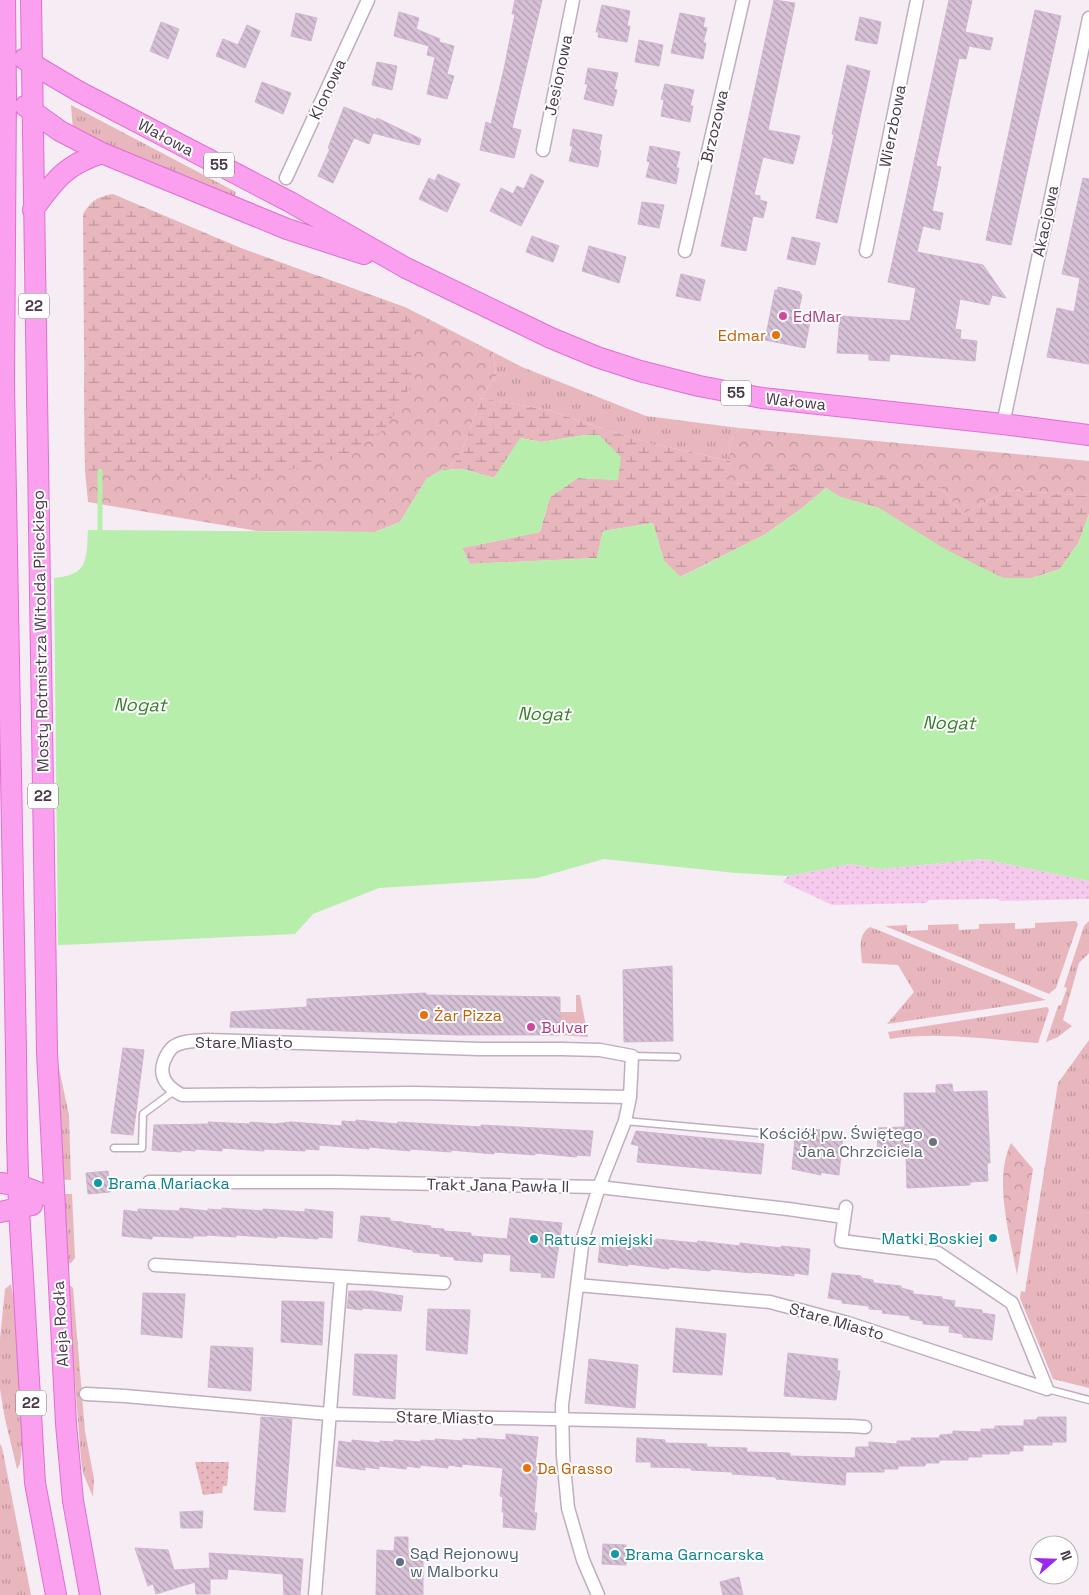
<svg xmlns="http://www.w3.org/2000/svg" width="1089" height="1595" viewBox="0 0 1089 1595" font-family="'Space Grotesk',sans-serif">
<defs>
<pattern id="grass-tufts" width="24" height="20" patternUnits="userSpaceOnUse" patternTransform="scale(1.25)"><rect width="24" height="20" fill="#e7b7bd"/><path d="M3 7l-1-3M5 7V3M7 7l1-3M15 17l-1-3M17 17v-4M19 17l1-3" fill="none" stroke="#bd969c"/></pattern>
<pattern id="forest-crowns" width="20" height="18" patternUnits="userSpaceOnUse" patternTransform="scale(1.25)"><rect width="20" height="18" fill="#e7b7bd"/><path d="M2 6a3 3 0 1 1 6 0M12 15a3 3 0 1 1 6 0" fill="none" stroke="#bd969c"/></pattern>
<pattern id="wetland-marsh" width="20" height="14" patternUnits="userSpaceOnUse" patternTransform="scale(1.25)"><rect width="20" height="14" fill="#e7b7bd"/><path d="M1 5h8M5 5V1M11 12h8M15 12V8" fill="none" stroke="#bd969c"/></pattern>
<pattern id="sand-dots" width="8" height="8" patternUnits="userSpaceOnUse" patternTransform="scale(1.25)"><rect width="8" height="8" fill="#f6caed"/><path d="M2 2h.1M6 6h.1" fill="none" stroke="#d4aecd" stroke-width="1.8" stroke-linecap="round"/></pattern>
<pattern id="park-dots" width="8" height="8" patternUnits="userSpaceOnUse" patternTransform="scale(1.25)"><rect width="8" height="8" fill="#e7b7bd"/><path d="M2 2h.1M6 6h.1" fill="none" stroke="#bd969c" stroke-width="1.8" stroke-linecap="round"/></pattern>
<pattern id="building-back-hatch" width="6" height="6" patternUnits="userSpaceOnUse" patternTransform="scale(1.25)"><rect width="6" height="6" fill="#d6c1d6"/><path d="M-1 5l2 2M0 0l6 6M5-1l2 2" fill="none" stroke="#b09eb0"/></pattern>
</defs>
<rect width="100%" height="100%" fill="#f5ecf4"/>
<path fill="url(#grass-tufts)" d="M71,105L236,192L233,200L73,131Z
M493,352L522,367L646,416L739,428L729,444L730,461L650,443L598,427L548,410L481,398L496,376Z
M1076,921L1078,924L1056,988L1049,994L885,926L907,925V931L928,930V925L958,924L959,930L979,929V924L1015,923V929L1035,928V923Z
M1089,921V953L1079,963L1063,1020L1072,1026L1058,1037L1046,1042L1058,1006L1061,1005L1067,988L1064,987L1084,926Z
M870,927L883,932L1046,1000L887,1024L914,992L898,965L862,963C861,950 857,935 870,927Z
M1047,1007L1049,1010L1038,1043C992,1040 935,1031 890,1039L888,1032Z
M1089,1040V1388L1053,1379L1020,1298L1021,1291L1025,1292L1058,1083Z
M58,1064L69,1115L71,1180L61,1179Z
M61,1194H72L75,1258L71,1263L65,1264Z
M67,1282L73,1288L85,1431L94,1479L93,1497L83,1473L81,1459Z
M11,1284L14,1301L24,1426L20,1464L17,1469L5,1419L0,1389V1339L5,1289Z
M0,1444L2,1447L31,1595H0Z"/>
<path fill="url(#forest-crowns)" d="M316,275L407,308L493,352L496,376L481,398L462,451L455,463L427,478L400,522L375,532L257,531L88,502L85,471L84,374H126Z
M739,428L1089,461V496L1009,490L963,514L939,486L752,482L733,484L727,482L730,461L729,444Z
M1011,1143L1033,1169L1017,1275C1010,1236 993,1180 1011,1143Z"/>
<path fill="url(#wetland-marsh)" d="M113,194L241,248L407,308L415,379L386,428L346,456L249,480L85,471L83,214C92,200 97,197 113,194Z
M481,398L548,410L598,427L650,443L730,461L728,482L733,484L752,482L756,466L840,469L939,486L963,514L1009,490L1089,496V514L1079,542L1060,569L1032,578H1003L945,550L879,508L840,497L826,488L801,509L764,535L680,577L664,561L653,523L603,531L597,558L470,564L462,548L540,532L550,497L578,478L618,480L586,435L541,442L521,438L494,478L464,469L442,470L455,463L462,451Z"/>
<path fill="url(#sand-dots)" d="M983,859L1089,881V899L1000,901L998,899L929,900L926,903L832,905L783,882L788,876L851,864L881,869Z"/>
<path fill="url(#park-dots)" d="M195,1462H229L227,1486H223L222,1493L203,1495Z"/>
<path fill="#e7b7bd" d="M576,995H580L588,1037L560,1035V1012H576Z"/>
<path fill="#b7eeac" d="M586,435H599L621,457L618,480L578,478L550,497L540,532L462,548L470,564L597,558L603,531L653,523L664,561L681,577L764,535L801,509L826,488L841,497L879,508L945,549L1003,578H1032L1060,569L1079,542L1089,514V881L983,859L881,869L851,864L788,876L736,873L604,859L537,878L379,888L313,914L295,934L0,948V575C21,576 71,586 83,565C88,554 87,542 88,530L376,532L400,522L427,478L442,470L464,469L494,478L520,438L541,442Z"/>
<path fill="#f5ecf4" d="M0,573L54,576L58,948L0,951Z"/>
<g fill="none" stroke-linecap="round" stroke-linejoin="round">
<path stroke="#b7eeac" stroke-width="5" d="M100,530V471"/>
</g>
<path fill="url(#building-back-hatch)" stroke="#d1b5d0" d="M515,0H542L512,128L521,130L514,158L480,150L486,122L491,124L504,69L515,14H512Z
M774,0L795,3L768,130L800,136L793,164L763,157L754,195L760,196V200L767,202L763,218L753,216L746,251L721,246Z
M949,0H972L965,32L993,38L990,50L969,46L966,59L959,58L936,166L941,167L932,211L943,213L940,230L923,226L917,252L983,265L1006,298L992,295L989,305L960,299L955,329L961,330L960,339L977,341L975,361L890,354L889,361L869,360V354L837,353L840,316L910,321L916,288L888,282Z
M602,5L630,11L627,26H630L627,42L598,37L599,32H596Z
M1035,10L1061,16L1011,245L986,240Z
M399,12L419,18L416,29L440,39L439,42L454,46L447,74L454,76L447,99L427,94L435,57L427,55L429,46L394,36Z
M296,13L317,18L311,41L291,36Z
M680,13L705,18L703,27L707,28L703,43H706L703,59L671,53Z
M860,17L881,22L877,44L855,40Z
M161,22L179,29L168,59L150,51Z
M247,25L260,31L245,68L216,56L223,39L238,45Z
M639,40L663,45L659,66L635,62Z
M377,62L397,66L392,90L372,85Z
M847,65L870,71L837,223L816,218L834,135L832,134Z
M588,68L618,73L614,89L617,90L613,106L584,99L588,84H585Z
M262,82L291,93L283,114L255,102Z
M665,84L694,90L690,106H693L690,122L661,116L664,100L661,99Z
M344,107L376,120L377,118L421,139L419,145L373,133L369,144L354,138L333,183L318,176L330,149L328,148Z
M573,129L602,135L599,150L601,151L598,167L569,161L573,146H570Z
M650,146L680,152L676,168H679L676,184L646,177L650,162L647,161Z
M438,174L460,184L447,212L419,199L429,178L435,181Z
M531,174L544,181L521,226L490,211L501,188L513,194L517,186L524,189Z
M1083,178L1089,179V364L1047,357L1057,308L1074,312L1080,278L1062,274Z
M642,202L664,205L659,228L638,224Z
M532,236L559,246L553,262L526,252Z
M792,237L820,243L815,265L787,259Z
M589,246L626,257L619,283L582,271Z
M681,274L705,280L700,301L676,296Z
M778,287L800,292V294L802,295L797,318L810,321L805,348L765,340L775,290H778Z
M672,966L673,1041L624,1042L623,970Z
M426,993V995L560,997V1035H459L230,1027L231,1012L307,1007V999Z
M123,1048L144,1050L133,1135L111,1133Z
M952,1084L953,1092L987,1091L990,1163H987L988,1181L970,1182V1185L907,1188L906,1155L878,1156L877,1128L905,1127L904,1093H936V1085Z
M356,1120L397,1124L398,1122L481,1127V1125L593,1131L590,1156L577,1155L576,1157L535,1153V1155L494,1152V1154L451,1150V1152L410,1149V1151L369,1147V1149L319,1145V1150L305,1149V1151L264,1149V1151L222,1148V1151L195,1149V1151L181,1150V1152L152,1150L154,1125L209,1124L208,1122L250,1124V1122L275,1124L291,1122L342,1126V1121L356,1122Z
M796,1129L826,1130L843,1133L839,1175L825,1173L821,1172V1175L792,1169Z
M636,1131L764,1144L761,1174L637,1162L639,1146L631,1144Z
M108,1171L110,1192L88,1194L86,1173Z
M180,1208L208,1211V1209L222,1210V1208L263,1211V1209L305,1212V1209L333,1212L332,1238L318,1237V1239L277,1236V1238L236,1235V1237L207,1235V1236H193V1238L152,1236V1239L122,1236L124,1210L138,1212V1209L179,1211Z
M361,1216L390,1218V1221L403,1222V1223L431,1226L430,1228L444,1229V1231L471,1233V1236L507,1239L510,1218L562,1223L554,1278L541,1277L542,1273L510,1271L511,1255L483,1253L482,1262L454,1260V1257L440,1256V1254L413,1252V1250L358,1241Z
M615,1236L656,1241V1239L697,1243L698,1241L740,1246V1243L781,1248V1246L810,1249L808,1275L794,1273V1276L752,1272V1273L711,1269L710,1271L669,1267V1269L628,1264V1266L598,1262L601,1237L615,1239Z
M832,1273L861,1276V1278L873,1280V1283L901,1286V1288L913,1291V1294L942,1297V1299L955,1301L954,1307L982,1310V1313L995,1315L992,1340L963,1337V1334L949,1332L950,1326L923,1324V1321L910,1319V1316L882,1313L883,1310L869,1309V1306L842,1303V1300L828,1298Z
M349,1291H372L403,1296L401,1311L362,1308V1310L347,1308Z
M143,1293L185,1294L182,1338L141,1334Z
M282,1301L324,1302L322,1345L281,1342Z
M428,1309L470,1310L467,1354L426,1350Z
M676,1328L726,1334L722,1375L673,1372Z
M211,1346L253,1348L251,1391L208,1387Z
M788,1353L838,1359L837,1371H840L836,1400L784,1396Z
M355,1354L397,1355L395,1399L353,1395Z
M589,1359L638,1365L635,1408L585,1403Z
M261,1417L292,1419L285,1512L254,1510Z
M1038,1417H1066V1442H1052V1445H1023V1451H1010L1009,1454H981L982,1457H968V1460H939V1463H926L925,1466H898V1469H884V1472H846L845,1485L776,1479V1477L732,1474L733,1472L691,1470L692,1468L651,1467V1462H636L637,1438L665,1440V1443L707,1444L706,1447L747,1448V1452L790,1453V1456L855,1458L856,1447H869V1442L897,1444V1441H911V1438H939L940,1435L953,1434V1431L981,1432V1429H995V1426H1024V1420H1036Z
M506,1434L538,1437L535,1467H538L534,1513H537L535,1530L503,1527L504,1512H502L503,1497L500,1496L503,1468L462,1464V1467L448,1465V1468L420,1465V1468L407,1466L406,1469L379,1466V1469L365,1467V1470L336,1466L339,1441L352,1443V1440L380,1443V1441L394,1442V1440L421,1442V1440L435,1441V1439L463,1441V1439L477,1440V1438L506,1440Z
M203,1511L202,1528H181L180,1512Z
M395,1537H408V1551H423V1595H376L377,1550L394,1551Z
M603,1544L626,1545V1553L629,1556L626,1559V1565L602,1564Z
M135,1548L168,1550L174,1570L210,1568L209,1553L303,1559L300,1595H284L283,1574L228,1569L227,1579H210V1594H196L195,1582L156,1594L153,1584L148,1586Z
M739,1577L743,1595H723L720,1582Z"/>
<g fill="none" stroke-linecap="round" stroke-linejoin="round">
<defs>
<path id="lane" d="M632,1056L677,1057
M625,1121L770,1134
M114,1148H142L143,1114L174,1091
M1047,1389L1089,1400"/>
<path id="street" d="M543,150L573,0
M286,178L368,0
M685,251L743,0
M866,251L917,0
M1003,424L1089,18
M149,1182H338L599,1187L788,1209L844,1217
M846,1207L841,1241L938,1253L1012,1303L1047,1389
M155,1265L444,1283
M577,1285L770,1302L848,1323L1047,1389
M86,1394L125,1396L329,1414L851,1426L865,1427
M315,1595L341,1277
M598,1595L583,1560L568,1508L563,1456L562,1405L583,1238L599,1187L625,1121L630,1097L632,1056L600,1050L562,1049H479L207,1040C196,1041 182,1040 173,1047C168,1051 166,1056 164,1061C158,1077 168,1088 182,1095L413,1093L630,1097"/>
<path id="primary" d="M5,0L6,93L4,384L16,1052L17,1138L19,1209L35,1483L56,1595
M31,0L47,1052L66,1424L73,1501L90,1595
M24,59L78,91L290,202L406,268L551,338L597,357L640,371L699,386L762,398L1003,424L1089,435
M25,106L60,131L102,153L287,229L364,254
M33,210C55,180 65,165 102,153
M0,1183L19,1185L53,1198
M0,1212L32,1205"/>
</defs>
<use href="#lane" stroke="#c0aebf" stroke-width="9"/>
<use href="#street" stroke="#c0aebf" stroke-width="15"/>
<use href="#primary" stroke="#e06fd2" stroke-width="22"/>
<use href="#lane" stroke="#fff" stroke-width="6"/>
<use href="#street" stroke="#fff" stroke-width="12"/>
<use href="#primary" stroke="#faa0ee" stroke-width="20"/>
</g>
<g fill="#d1479c" stroke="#fff" stroke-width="2">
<circle cx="783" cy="316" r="5"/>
<circle cx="531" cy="1027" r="5"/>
</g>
<g fill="#e8710a" stroke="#fff" stroke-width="2">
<circle cx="776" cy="335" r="5"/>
<circle cx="424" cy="1015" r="5"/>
<circle cx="527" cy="1468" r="5"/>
</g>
<circle fill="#6b7280" stroke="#fff" stroke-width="2" cx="933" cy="1142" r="5"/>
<g fill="#0f9aa8" stroke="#fff" stroke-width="2">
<circle cx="98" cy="1183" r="5"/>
<circle cx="993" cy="1238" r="5"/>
<circle cx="534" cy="1239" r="5"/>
<circle cx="615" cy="1554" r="5"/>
</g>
<circle fill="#5c6f8a" stroke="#fff" stroke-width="2" cx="400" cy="1562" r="5"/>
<g text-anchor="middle" stroke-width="4" stroke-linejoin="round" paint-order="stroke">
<g fill="#fff" stroke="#807480" stroke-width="1">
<rect x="204" y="152.5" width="30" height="25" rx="4"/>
<rect x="19" y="293.5" width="30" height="25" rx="4"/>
<rect x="721" y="380.5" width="30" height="25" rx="4"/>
<rect x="28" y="783.5" width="30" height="25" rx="4"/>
<rect x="16" y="1390.5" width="30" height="25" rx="4"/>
</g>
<g font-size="15" font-weight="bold" fill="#493949">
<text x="219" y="170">55</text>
<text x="34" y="311">22</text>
<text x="736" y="398">55</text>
<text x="43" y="801">22</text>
<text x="31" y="1408">22</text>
</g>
<g font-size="16" fill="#493949" stroke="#fff">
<text transform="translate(558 75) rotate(-78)" y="6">Jesionowa</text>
<text transform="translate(327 89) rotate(-65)" y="6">Klonowa</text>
<text transform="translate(714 126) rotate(-77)" y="6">Brzozowa</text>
<text transform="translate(892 126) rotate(-79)" y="6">Wierzbowa</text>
<text transform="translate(166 137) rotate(28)" y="6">Wałowa</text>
<text transform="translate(1045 221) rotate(-78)" y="6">Akacjowa</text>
<text transform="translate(796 401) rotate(6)" y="6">Wałowa</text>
<text transform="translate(40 631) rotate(-91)" y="6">Mosty Rotmistrza Witolda Pileckiego</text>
<text x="244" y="1048">Stare Miasto</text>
<text transform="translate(498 1185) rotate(1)" y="6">Trakt Jana Pawła II</text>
<text transform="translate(837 1321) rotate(16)" y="6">Stare Miasto</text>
<text transform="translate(60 1324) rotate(-93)" y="6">Aleja Rodła</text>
<text transform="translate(445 1417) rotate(1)" y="6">Stare Miasto</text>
</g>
<g font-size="16" fill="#b23c85" stroke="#fff" text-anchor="start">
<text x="793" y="322">EdMar</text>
<text x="541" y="1033">Bulvar</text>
</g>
<g font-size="16" fill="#c56008" stroke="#fff" text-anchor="start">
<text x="766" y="341" text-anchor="end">Edmar</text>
<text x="434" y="1021">Żar Pizza</text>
<text x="537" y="1474">Da Grasso</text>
</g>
<g font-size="16" fill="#5b616d" stroke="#fff" text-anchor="end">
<text x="923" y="1139">Kościół pw. Świętego<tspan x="923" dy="18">Jana Chrzciciela</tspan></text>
</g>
<g font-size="16" fill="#0d838f" stroke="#fff" text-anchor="start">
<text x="108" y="1189">Brama Mariacka</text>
<text x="983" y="1244" text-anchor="end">Matki Boskiej</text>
<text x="544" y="1245">Ratusz miejski</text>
<text x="625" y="1560">Brama Garncarska</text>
</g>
<g font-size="16" fill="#4e5e75" stroke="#fff" text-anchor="start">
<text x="410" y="1559">Sąd Rejonowy<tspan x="410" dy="18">w Malborku</tspan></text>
</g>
<g font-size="18" font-style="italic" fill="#38822b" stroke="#fff">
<text transform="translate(140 705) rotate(1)" y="6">Nogat</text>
<text transform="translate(544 714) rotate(1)" y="6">Nogat</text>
<text transform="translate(949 723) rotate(1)" y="6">Nogat</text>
</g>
</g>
<g transform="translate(1054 1560) rotate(70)"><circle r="24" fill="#ffffff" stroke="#b6b0b6"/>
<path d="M0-4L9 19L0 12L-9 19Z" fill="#9b27f1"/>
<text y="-8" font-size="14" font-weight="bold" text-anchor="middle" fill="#493949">N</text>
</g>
</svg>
